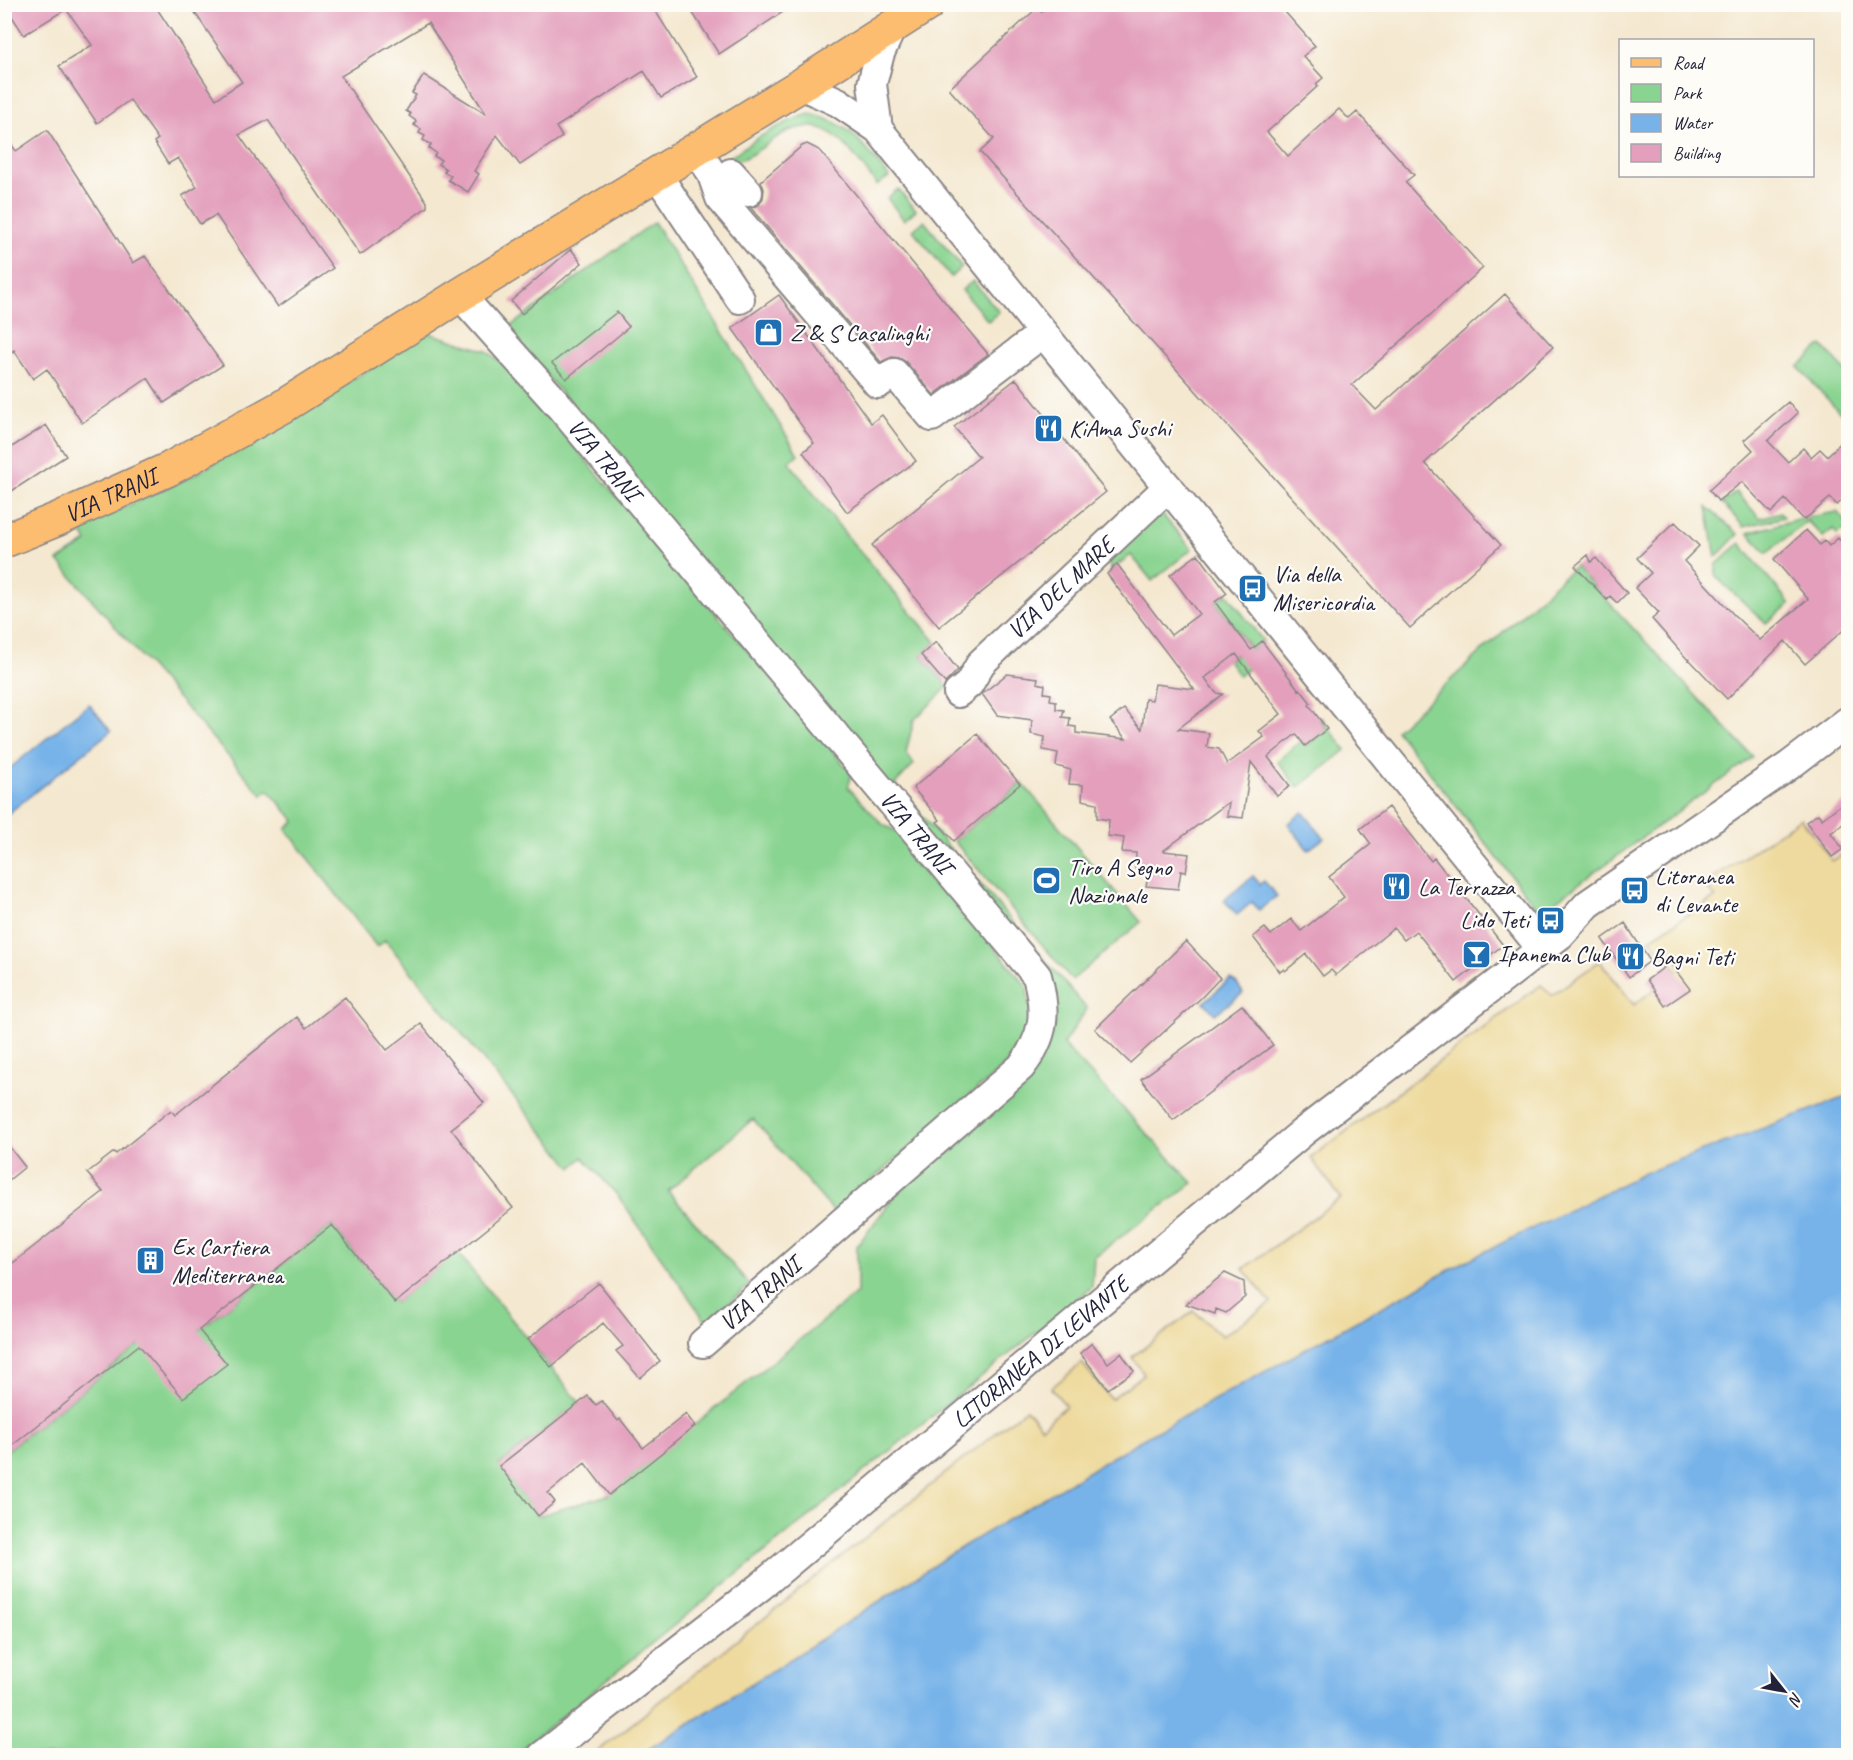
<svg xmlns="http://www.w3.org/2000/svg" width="1853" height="1760" viewBox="0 0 1853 1760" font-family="Caveat,sans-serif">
<rect width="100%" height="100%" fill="#fdfcf7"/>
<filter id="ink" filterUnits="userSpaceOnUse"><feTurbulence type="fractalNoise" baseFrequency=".0167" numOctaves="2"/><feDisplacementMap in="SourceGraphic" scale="12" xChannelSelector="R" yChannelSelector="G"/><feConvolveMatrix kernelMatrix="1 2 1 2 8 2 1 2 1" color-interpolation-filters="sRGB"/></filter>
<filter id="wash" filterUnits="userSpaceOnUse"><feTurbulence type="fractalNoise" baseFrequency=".008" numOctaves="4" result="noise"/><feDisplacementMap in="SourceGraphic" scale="24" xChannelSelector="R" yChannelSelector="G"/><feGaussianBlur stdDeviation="1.35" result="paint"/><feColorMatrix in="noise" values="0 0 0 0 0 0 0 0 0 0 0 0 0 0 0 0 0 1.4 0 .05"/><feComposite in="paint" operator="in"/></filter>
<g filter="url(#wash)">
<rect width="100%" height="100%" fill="#f4e8d0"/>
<path fill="#8ad491" stroke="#567b66" stroke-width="1.5" d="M810,114C852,123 864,146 889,177L877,185C846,146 825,103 770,142C753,154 743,162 720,164C749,144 776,123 810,114Z
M898,189L916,210L904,220L887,198Z
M924,221L962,267L951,277L913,230Z
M654,222L798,454L789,462L846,535L936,642L921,655L948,687L914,720L906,752L914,764L895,784L1087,1009L1063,1044L1193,1183L1094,1257L1092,1287L514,1755L5,1756V1452L182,1311L199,1330L332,1225L395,1303L457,1252L580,1403L499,1465L538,1516L608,1495L857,1293V1246L899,1190L1033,1066L1051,994L508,328Z
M973,281L999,312L988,321L962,290Z
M429,333L487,351L507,367L852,774L848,787L882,824L903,835L1027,987L1031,1021L1014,1058L834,1212L753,1119L668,1191L750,1285L706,1322L618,1196L583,1157L572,1168L385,940L377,947L286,829L295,821L268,790L262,795L58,561L87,542L80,528L196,474Z
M1822,345L1848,374V413L1844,417L1798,367Z
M1736,492L1760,518L1780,512L1784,517L1744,527L1722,503Z
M1707,507L1738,534L1716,557Z
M1160,512L1192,549L1152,581L1131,555L1112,569L1107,562Z
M1837,512L1848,524V532L1847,534L1843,530L1837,534L1833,529L1823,537L1807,521L1767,553L1748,533L1798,519Z
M1740,543L1790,604L1766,623L1716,577V565Z
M1575,566L1753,757L1540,912L1396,730Z
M1227,593L1263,641L1243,656L1250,667L1239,676L1228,661L1248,645L1215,602Z
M1321,717L1346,750L1298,788L1277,761L1301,741L1306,746L1327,729L1319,718Z
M1022,783L1141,922L1072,980L954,841Z"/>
<path fill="#eeda9e" stroke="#887e6c" stroke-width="1.5" d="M1801,818L1832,861L1848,851V1096L1826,1105L655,1755L592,1756L1026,1409L1042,1427L1066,1406L1051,1388L1082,1363L1111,1399L1144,1374L1132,1357L1194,1311L1222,1336L1271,1303L1243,1269L1341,1198L1311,1158L1541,985L1552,995L1600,961L1634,1005L1678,971L1650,939L1716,897L1703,885Z"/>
<path fill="#77b3e9" stroke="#4c6a92" stroke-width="1.5" d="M89,704L111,731L5,816V772Z
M1303,812L1324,838L1308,850L1288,824Z
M1253,876L1260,884L1264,881L1277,896L1259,910L1252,902L1237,915L1224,900Z
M1230,979L1236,982L1243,993L1215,1014L1204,1002Z
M1848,1096V1755H639L811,1646L957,1550L1139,1441L1462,1263L1644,1173Z"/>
<g id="blocks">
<path fill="#e39fbc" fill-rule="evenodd" d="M4,4H154L216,99L242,82L189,4H651L697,77L661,98L644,71L556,127L562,137L520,165L497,135L474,171L479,174L468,192L448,180L451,176L444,172L446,169L438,164L441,160L434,156L436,153L429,148L431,145L423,140L425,136L419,133L421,129L414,125L416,121L409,116L411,114L406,111L416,95L412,93L424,75L486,114L428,23L341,76L427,202V207L360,255L268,120L239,135L333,268L278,307L216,215L200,224L182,196L197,187L178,158L168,164L154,142L158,139L130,100L97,123L59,66L92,45L66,9L24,35Z
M687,4H795L719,54Z
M1050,4H1278L1315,46L1303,56L1323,78L1316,84L1318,86L1267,132L1288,156L1339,109L1349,119L1357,112L1414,175L1405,182L1483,268L1352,385L1376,410L1505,294L1553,347L1425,463L1501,545L1410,628L980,152L994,139L949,89L1037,8L1041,12Z
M47,130L133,263L145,256L223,365L164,403L148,378L82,423L47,369L33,379L14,350L4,357V134L16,151Z
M807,144L819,150L988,354L934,395L906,362L900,358L892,357L881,362L751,208L759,205L763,198L764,189L761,181L802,146Z
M571,249L582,263L522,314L511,301Z
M779,295L871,423L882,415L916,461L847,512L803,452L814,443L732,328Z
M617,312L629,327L566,379L552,363Z
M1016,379L1106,492L939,627L872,545L979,457L954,427Z
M1788,402L1798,413L1768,441L1788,462L1803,448L1811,457L1820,449L1827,456L1848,436V495L1837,505L1830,498L1804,520L1785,499L1771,513L1742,482L1718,501L1709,490L1753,450L1744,440Z
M46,425L66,456L4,496V452Z
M1675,522L1699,546L1684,561L1734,615L1760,640L1808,599L1774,559L1806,530L1820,545L1825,541L1829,546L1838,538L1848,549V626L1805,664L1785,641L1727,699L1689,659L1688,660L1652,619L1659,613L1635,588L1651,573L1637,558Z
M1198,554L1227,593L1215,602L1251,650L1262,641L1299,690L1300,689L1311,703L1309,705L1327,729L1305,746L1296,734L1268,757L1290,786L1277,796L1251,762L1243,818L1227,816L1229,802L1163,851L1189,854L1186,872L1181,871L1178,889L1146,886L1149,870L1135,868L1136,853L1122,852L1124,838L1108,836L1109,820L1097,818V803L1082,800L1083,785L1069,784L1071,770L1056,766L1058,753L1043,750L1045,737L1031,734L1032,720L997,715L982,694L1007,674L1038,678L1037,683L1045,685L1044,693L1051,694L1050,700L1056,701V709L1064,710L1062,717L1070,718L1069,726L1076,727V733L1126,739L1110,720L1124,709L1142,729L1145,699L1152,700L1155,684L1194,689L1107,574L1117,564L1171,635L1199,614L1170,575ZM1236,654L1281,714L1259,731L1264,737L1227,764L1219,749L1207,747L1209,733L1178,729L1223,694L1216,693L1205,678Z
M1588,555L1591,562L1596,558L1627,593L1617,603L1610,596L1607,600L1575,566Z
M936,642L958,670L945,683L921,655Z
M977,734L1020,784L954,841L937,822L940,820L913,788Z
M1848,799V820L1831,833L1843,849L1832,857L1806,822L1818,814L1822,819Z
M1388,807L1431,861L1434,858L1503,945L1456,982L1416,931L1404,940L1394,928L1336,975L1331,970L1323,976L1306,954L1285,971L1284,969L1280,972L1253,937L1265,928L1271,935L1291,919L1301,931L1344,897L1329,877L1371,844L1360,829Z
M1625,923L1650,961L1629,977L1602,939Z
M1186,941L1220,978L1201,998L1130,1063L1095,1029Z
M1670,963L1690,989L1665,1006L1647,980Z
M345,997L387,1050L421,1024L484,1103L451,1129L513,1208L395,1303L332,1225L199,1330L227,1364L183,1398L139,1345L4,1452V1270L103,1192L87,1173L114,1152L116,1154L171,1110L175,1115L297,1017L306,1028Z
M1242,1005L1273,1045L1173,1120L1141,1079Z
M4,1140L25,1167L4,1184Z
M1225,1273L1244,1282L1245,1297L1226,1313L1216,1309L1215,1314L1186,1304Z
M599,1283L660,1361L640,1378L616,1351L623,1346L603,1323L551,1367L528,1339Z
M1092,1343L1108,1363L1121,1353L1134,1371L1108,1389L1080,1353Z
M588,1396L596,1405L602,1401L618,1421L620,1419L643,1448L686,1414L695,1426L609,1495L585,1463L548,1493L555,1502L538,1516L499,1466Z"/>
</g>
</g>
<g filter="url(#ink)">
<use href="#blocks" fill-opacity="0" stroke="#8b8586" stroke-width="1.5"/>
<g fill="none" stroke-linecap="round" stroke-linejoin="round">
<defs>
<g id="minor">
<path d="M801,85L838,102L878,129L1541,948"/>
<path d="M878,129L872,84L880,53L893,25"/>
<path d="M696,149L711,172L720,198L878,384L894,373L932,417L1043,333"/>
<path d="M656,173L740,299"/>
<path d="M731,173L748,192"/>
<path id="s1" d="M460,295L562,409L1037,976C1047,1013 1045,1036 1021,1067L703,1343"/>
<path id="s2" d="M958,693L969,684L981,663L1168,487"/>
<path id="s3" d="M542,1756L761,1586L1303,1132L1560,935L1588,904L1790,765L1848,721"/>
</g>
<g id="major">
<path id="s4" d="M4,541L58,519L169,469L282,407L460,295L801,85L928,4"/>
</g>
</defs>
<use href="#minor" stroke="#8b8586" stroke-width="32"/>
<use href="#major" stroke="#8b8586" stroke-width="36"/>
<use href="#minor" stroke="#fff" stroke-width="28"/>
<use href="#major" stroke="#fcbd6f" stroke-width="33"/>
</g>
</g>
<defs>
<symbol id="shop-square" viewBox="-11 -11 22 22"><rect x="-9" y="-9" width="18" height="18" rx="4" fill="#1f6fb2" stroke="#fdfcf7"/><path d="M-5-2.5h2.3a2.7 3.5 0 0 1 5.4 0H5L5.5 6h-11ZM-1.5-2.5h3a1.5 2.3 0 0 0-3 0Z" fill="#fff"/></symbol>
<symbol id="restaurant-square" viewBox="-11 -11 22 22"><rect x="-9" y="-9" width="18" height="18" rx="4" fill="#1f6fb2" stroke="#fdfcf7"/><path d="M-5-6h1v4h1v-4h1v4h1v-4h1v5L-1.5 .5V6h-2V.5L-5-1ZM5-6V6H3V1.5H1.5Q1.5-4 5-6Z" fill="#fff"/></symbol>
<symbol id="bus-square" viewBox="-11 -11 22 22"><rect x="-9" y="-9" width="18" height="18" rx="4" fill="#1f6fb2" stroke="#fdfcf7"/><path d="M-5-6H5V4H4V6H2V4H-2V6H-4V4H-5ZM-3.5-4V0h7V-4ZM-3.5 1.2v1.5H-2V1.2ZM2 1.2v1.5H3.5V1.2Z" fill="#fff"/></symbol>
<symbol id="stadium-square" viewBox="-11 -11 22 22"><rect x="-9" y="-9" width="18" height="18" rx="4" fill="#1f6fb2" stroke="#fdfcf7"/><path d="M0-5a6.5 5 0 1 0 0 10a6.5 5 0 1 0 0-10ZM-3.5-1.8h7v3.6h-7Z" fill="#fff"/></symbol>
<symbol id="bar-square" viewBox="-11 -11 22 22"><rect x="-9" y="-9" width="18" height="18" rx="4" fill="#1f6fb2" stroke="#fdfcf7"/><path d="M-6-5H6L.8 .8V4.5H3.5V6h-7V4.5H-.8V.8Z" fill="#fff"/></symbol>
<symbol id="building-square" viewBox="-11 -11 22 22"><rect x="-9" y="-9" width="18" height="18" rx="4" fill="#1f6fb2" stroke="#fdfcf7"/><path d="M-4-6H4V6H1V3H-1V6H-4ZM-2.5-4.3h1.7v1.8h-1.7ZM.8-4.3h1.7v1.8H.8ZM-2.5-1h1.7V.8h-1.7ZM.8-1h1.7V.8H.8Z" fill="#fff"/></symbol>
</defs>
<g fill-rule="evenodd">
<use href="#shop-square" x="752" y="316" width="33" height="33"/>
<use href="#restaurant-square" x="1032" y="412" width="33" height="33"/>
<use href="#bus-square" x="1236" y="572" width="33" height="33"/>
<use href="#stadium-square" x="1030" y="864" width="33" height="33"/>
<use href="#restaurant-square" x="1380" y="870" width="33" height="33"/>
<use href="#bus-square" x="1618" y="874" width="33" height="33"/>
<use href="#bus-square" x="1534" y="904" width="33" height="33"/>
<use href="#bar-square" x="1460" y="938" width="33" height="33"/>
<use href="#restaurant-square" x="1614" y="940" width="33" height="33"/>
<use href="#building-square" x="134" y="1244" width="33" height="33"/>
</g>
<g text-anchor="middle" stroke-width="4.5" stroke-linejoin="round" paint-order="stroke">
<g font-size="24" fill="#22223b" stroke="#fdfcf7" text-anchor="start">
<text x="790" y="341">Z &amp; S Casalinghi</text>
<text x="1069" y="436">KiAma Sushi</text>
<text x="1273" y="582">Via della<tspan x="1273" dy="28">Misericordia</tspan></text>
<text x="1068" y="875">Tiro A Segno<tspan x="1068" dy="28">Nazionale</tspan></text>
<text x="1655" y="884">Litoranea<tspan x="1655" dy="28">di Levante</tspan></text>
<text x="1418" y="895">La Terrazza</text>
<text x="1529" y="928" text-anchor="end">Lido Teti</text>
<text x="1498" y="962">Ipanema Club</text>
<text x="1651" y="965">Bagni Teti</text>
<text x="172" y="1255">Ex Cartiera<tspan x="172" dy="28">Mediterranea</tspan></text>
</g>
<g font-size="24" fill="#22223b" stroke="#fdfcf7">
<text dy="8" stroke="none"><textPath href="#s1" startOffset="219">VIA TRANI</textPath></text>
<text dy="8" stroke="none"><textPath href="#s4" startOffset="116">VIA TRANI</textPath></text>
<text dy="8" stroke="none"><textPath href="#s2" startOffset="148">VIA DEL MARE</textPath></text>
<text dy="8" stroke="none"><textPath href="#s1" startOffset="705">VIA TRANI</textPath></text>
<text transform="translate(760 1294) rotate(-41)" y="8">VIA TRANI</text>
<text dy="8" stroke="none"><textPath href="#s3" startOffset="642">LITORANEA DI LEVANTE</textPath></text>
</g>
</g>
<rect width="1853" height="1760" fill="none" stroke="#fdfcf7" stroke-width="24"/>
<rect x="1619" y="39" width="195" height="138" fill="#fdfcf7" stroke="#a5a5ac" stroke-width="1.5"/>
<rect x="1631" y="58" width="30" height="9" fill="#fcbd6f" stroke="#a5a5ac" stroke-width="1.5"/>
<text x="1673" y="69" font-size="18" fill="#22223b">Road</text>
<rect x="1631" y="84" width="30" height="18" fill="#8ad491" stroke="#a5a5ac" stroke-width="1.5"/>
<text x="1673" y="99" font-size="18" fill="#22223b">Park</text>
<rect x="1631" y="114" width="30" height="18" fill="#77b3e9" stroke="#a5a5ac" stroke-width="1.5"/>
<text x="1673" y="129" font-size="18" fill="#22223b">Water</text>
<rect x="1631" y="144" width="30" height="18" fill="#e39fbc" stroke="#a5a5ac" stroke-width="1.5"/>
<text x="1673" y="159" font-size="18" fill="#22223b">Building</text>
<g transform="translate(1784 1691) rotate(121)" stroke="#fdfcf7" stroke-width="4.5" paint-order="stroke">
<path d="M0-4.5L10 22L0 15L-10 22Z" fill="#22223b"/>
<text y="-9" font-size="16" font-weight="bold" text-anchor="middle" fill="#22223b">N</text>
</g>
</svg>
